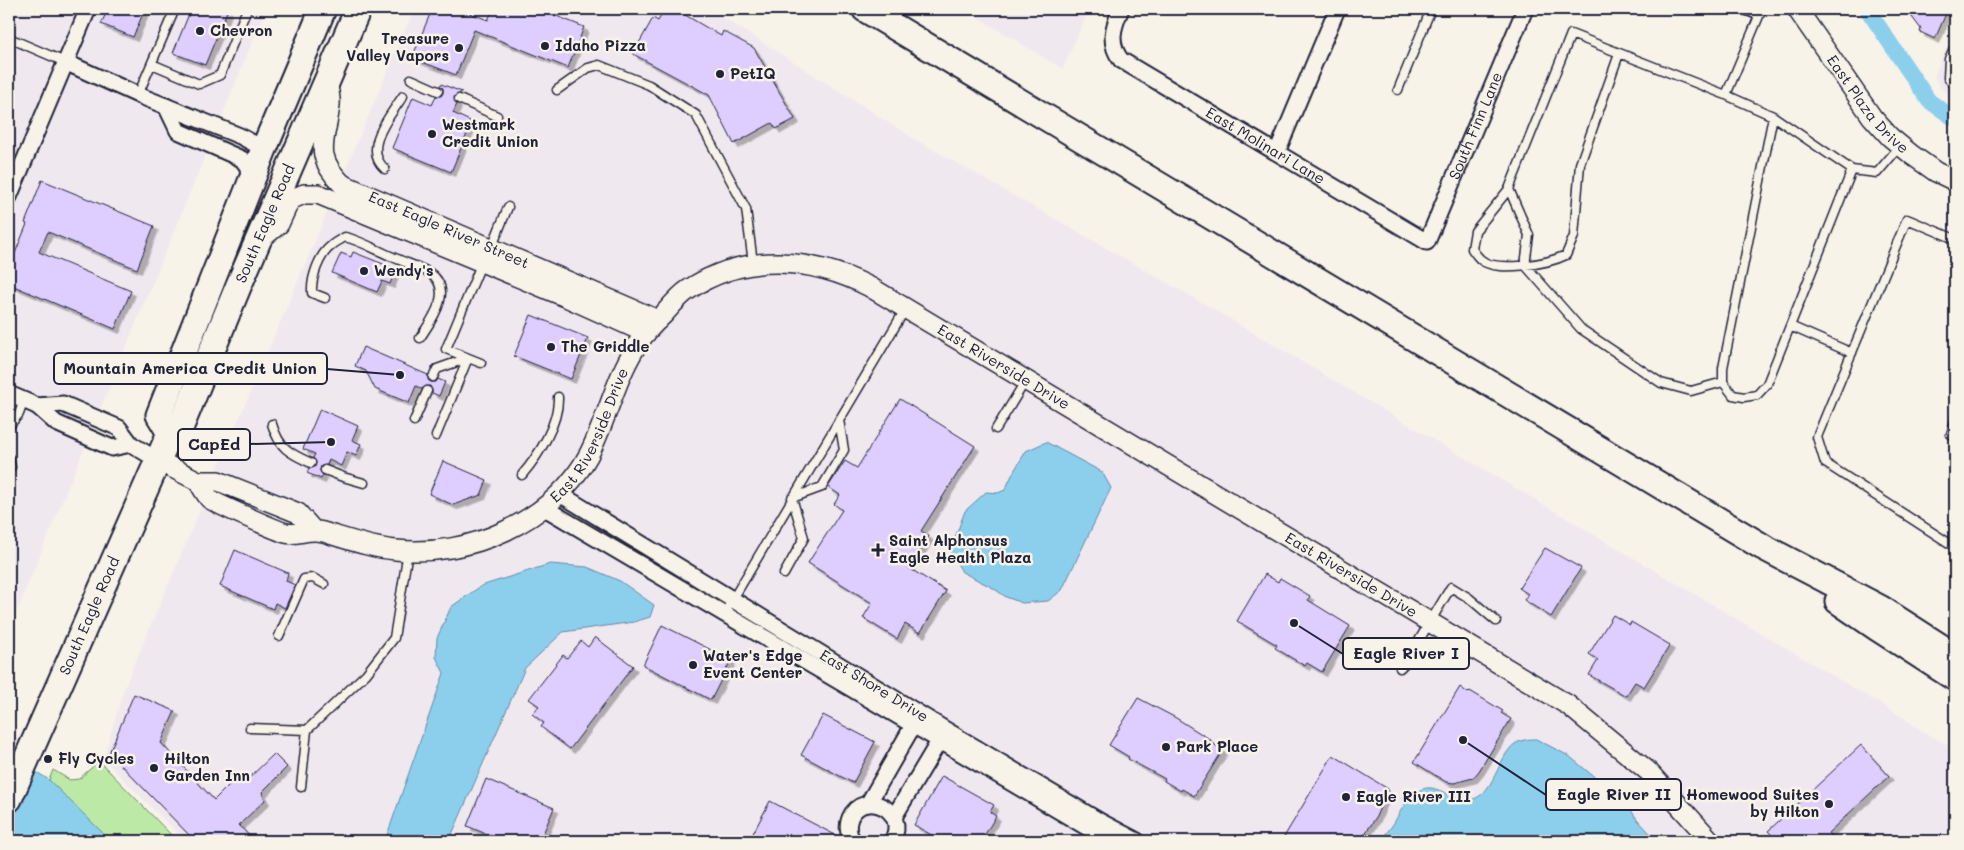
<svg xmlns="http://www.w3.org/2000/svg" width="1964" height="850" viewBox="0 0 1964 850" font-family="Mali,sans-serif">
<defs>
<filter id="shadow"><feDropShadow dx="4.5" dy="4.5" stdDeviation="0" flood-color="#0004"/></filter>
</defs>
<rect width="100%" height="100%" fill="#f7f3e8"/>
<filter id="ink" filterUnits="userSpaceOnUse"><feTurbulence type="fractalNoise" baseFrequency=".02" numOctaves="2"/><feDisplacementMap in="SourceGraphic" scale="10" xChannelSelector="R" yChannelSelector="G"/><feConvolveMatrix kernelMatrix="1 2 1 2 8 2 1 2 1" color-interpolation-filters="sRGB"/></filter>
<g filter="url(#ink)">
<path fill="#f0e8ef" d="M9,9H266L9,630Z
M414,9H710L916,140L1201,302L1899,715L1930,736L1955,748V841H185L103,759L125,686Z
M964,9H1089L1063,69Z
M1955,29V98L1940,88L1934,76Z"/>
<path fill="#bde9a6" stroke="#708670" d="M100,760L104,766L177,841H100L70,802L49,780L53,770L70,780L79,779Z"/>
<path fill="#8ccfed" stroke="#628aa6" d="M1046,442L1102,472L1111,488L1062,590L1048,601L1022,603L1006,597L993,588L962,572L950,551L965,511L986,492L998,493L1005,490L1014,471L1026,451Z
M550,564L587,567L620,581L654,605L650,617L634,622L563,632L525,668L449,841H385L444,673L436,657L437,638L451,607L481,586Z
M1536,739L1569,756L1626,803L1637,819L1657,841H1381C1385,834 1390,829 1394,823C1401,810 1413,786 1431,788C1445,790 1464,806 1478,797C1497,786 1501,746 1521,741C1526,739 1532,739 1536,739Z
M9,754L49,780L111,841H9Z"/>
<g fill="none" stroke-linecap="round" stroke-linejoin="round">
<path stroke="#8ccfed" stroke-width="16" d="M1867,9L1929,101L1955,119"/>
</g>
<path fill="#decdff" stroke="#22223b" filter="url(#shadow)" d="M108,9H145L133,37L101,24Z
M191,9H228L205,65L173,53Z
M432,9H459L488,20L493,9H539L584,27L568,68L474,30L456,75L412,58Z
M665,9H675L721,36L723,31L754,48L795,119L776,129L772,123L734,144L709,95L633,54L653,18L658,21Z
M1906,9H1948L1935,39L1920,32L1921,29Z
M441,84L462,92L454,97L457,104L453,113L472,122L451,172L392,148L413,97L432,105L436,96H441L443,93V88L440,86Z
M42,180L154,226L137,269L48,232L39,252L131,291L115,329L9,284V268L27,224L25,223Z
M353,252L396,269L390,284L382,281L377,292L332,273L341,253L351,257Z
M531,315L588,338L571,379L514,356Z
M363,347L428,375V380L431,382H436L438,379L445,382L439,396L432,393V390L430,386H426L422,389L416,386L409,403L375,389L366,371L355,366Z
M900,399L975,446L921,531L929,536L909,568L946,591L920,633L905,624L897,639L863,618L872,603L808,563L842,510L834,504L840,495L828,487L845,461L857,468Z
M320,409L358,426L352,440L361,444L356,456L347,452L341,466L329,460L327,465L321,466L320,471L323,475L321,479L307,473L309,468L315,467L316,462L313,458L315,454L303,449Z
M443,461L487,480L481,495L453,505L429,494Z
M1545,548L1581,568L1551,617L1524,600L1528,594L1519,588Z
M235,550L288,573L286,581L295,585L285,608L275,603L273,609L220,586Z
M1265,574L1278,582L1280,578L1310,596L1308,600L1350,626L1322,672L1307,663L1305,666L1275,648L1277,645L1237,621Z
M1613,615L1630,625L1631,622L1670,645L1644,687L1635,682L1626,696L1589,675L1598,660L1589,654Z
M662,625L731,660L711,700L643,665Z
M595,637L633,666L570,749L541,727L544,723L532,714L539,706L529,699L563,655L567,658L581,641L588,647Z
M1460,687L1468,693L1470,691L1503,711L1501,713L1511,719L1479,771L1473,778L1454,783L1446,782L1414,762Z
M134,694L175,711L161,743L214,800L240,774L243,778L245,776L248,779L274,754L287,767L262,792L265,800L239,825L254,841H195L109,753Z
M1138,698L1176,718L1211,740L1210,742L1223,750L1194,796L1182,789L1181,791L1164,781L1165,779L1128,759L1129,757L1109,745Z
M823,715L875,742L853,783L801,755Z
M1861,745L1889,776L1828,833L1836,841H1778L1768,831Z
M1333,755L1388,789L1375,819L1360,841H1291L1284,837Z
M942,776L994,805L990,812L996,816L981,841H942L914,825Z
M486,779L554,808L540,841H503L467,826Z
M770,801L841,838L842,841H749Z"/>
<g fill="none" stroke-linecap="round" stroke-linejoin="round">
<defs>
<path id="service" d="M9,38L65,62
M1955,46L1949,59L1948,78L1955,86
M1619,54L1580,164L1574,236L1566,255C1548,264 1495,273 1480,259C1477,256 1474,252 1472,249L1475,231L1509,189L1571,34L1726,95L1762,9
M152,64L199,84L220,75L247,9
M411,79L438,91
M557,90L588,68L599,65L649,85L696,115L746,209L753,263
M1398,90L1431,9
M138,95L175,9
M1726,95L1773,116L1852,170L1877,173L1900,146
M459,99L497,116
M1773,116L1723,368V382L1733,395L1744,397L1757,395L1767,384L1852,170
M385,169C361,148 391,115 403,96
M1509,189L1529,235L1525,265L1581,329L1661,383L1691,391L1723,382
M1955,239L1907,219L1817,437L1825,463L1955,547
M491,249L508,207
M325,298L312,293C311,278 319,255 331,246C335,242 340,240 345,237C362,241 378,251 395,258C406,263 420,267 430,273C455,290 431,321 420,338
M1790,326L1852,353
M481,363L446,349L482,262
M433,377L437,369L468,358
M414,421L427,391
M1955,421L1951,434L1955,436
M272,424C279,448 289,453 311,463
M9,426L19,414L24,400
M996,429L1026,380
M436,436L468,358
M9,458L11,467
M325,470L343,477L364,483
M522,475C539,455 559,423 558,397
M784,574L804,538L792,498L822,487L844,450L839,420
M724,614L906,308
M279,636L304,579L313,578L324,584
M1400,668L1406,662L1451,587L1469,598L1496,621
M250,728L307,730
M301,787L307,730L366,674L394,638L408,551"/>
<path id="pedestrian" d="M1747,9L1755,12L1758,9"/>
<g id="minor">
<path id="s1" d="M1121,9C1113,27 1108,43 1121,60L1427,242L1525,9"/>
<path d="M65,62L138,95L240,136L264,149"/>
<path d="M166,106L178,131L242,159L248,167L249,181"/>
<path d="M1277,152L1337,9"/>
<path d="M9,197L88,9"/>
<path d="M9,394L37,406"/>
<path d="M131,444L112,448L56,423L37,406L63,404L119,428L131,444L159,461"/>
<path id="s2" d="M560,494L946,730L1101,822L1137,841"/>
<path d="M543,507L1110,841"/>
<path d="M868,804L918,717"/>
<path d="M894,817L944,733"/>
<path d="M853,841C848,834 847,826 850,818C863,788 910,810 892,841"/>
</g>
<g id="tertiary">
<path id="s3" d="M1797,9L1872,117L1890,137L1912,155L1936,172L1955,181"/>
<path id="s4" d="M327,81C328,89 331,97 330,105C326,141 312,154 342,184L658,320"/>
<path d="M261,239L279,224L290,200L304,194H318L566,297L646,333"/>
<path d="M159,461L198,481"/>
<path id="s5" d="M313,530L298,513L218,481H198C202,487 205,494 210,499C214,503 278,531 286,533C297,536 308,528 323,532C347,539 371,548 396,550C468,558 552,522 588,456C607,420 615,379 637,345C644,334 654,323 664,314C671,306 679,296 688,290C745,252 811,257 870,287L1568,705L1649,772L1711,841"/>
</g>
<g id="trunk">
<path d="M865,9L1763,547L1880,608L1955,656"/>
<path d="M170,433L159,415L264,149L323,9"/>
<path d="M1838,601L1876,627L1955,678"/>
<path id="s6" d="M9,799L170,433L181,426L238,287L358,9"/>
</g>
</defs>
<use href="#service" stroke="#22223b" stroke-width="11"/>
<use href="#pedestrian" stroke="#22223b" stroke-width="15"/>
<use href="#minor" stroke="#22223b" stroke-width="19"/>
<use href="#tertiary" stroke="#22223b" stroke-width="22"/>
<use href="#trunk" stroke="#22223b" stroke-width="29"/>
<use href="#service" stroke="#f7f3e8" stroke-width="8"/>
<use href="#pedestrian" stroke="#f7f3e8" stroke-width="11"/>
<use href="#minor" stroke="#f7f3e8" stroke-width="15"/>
<use href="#tertiary" stroke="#f7f3e8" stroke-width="19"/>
<use href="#trunk" stroke="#f7f3e8" stroke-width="25"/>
</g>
</g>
<g fill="#22223b" stroke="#f7f3e8" stroke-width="2">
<circle cx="200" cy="31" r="5"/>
<circle cx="545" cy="46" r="5"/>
<circle cx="459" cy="48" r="5"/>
<circle cx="720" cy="74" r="5"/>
<circle cx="432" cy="134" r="5"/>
<circle cx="364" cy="271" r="5"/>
<circle cx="551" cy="347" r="5"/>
<path d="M875.5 542.5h5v5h5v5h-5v5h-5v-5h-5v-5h5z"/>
<circle cx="693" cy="665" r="5"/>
<circle cx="1166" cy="747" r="5"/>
<circle cx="48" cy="759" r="5"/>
<circle cx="154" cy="768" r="5"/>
<circle cx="1346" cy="797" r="5"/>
<circle cx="1829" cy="804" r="5"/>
</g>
<g text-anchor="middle" stroke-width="5" stroke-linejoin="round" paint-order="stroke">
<g font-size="15" font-weight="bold" fill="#22223b" stroke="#f7f3e8" text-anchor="start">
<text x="210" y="36">Chevron</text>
<text x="449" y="44" text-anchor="end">Treasure<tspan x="449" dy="17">Valley Vapors</tspan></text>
<text x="555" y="51">Idaho Pizza</text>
<text x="730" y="79">PetIQ</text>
<text x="442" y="130">Westmark<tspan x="442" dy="17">Credit Union</tspan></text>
<text x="374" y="276">Wendy's</text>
<text x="561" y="352">The Griddle</text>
<text x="889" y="546">Saint Alphonsus<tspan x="889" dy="17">Eagle Health Plaza</tspan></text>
<text x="703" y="661">Water's Edge<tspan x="703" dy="17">Event Center</tspan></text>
<text x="1176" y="752">Park Place</text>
<text x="58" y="764">Fly Cycles</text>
<text x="164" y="764">Hilton<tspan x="164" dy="17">Garden Inn</tspan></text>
<text x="1819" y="800" text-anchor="end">Homewood Suites<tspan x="1819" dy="17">by Hilton</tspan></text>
<text x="1356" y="802">Eagle River III</text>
</g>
<g font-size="15" fill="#22223b" stroke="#f7f3e8">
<text dy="5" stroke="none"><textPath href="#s3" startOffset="119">East Plaza Drive</textPath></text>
<text dy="5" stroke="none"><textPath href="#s1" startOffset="536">South Finn Lane</textPath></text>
<text dy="5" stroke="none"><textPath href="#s1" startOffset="222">East Molinari Lane</textPath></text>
<text dy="5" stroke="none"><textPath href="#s6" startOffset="632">South Eagle Road</textPath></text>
<text dy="5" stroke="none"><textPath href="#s4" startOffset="226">East Eagle River Street</textPath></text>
<text dy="5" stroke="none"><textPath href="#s5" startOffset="1116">East Riverside Drive</textPath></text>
<text dy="5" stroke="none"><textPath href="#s5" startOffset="591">East Riverside Drive</textPath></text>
<text dy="5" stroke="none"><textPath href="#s5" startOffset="1521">East Riverside Drive</textPath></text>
<text dy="5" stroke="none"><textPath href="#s6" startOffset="200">South Eagle Road</textPath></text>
<text dy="5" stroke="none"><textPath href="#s2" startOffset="368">East Shore Drive</textPath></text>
</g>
</g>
<path fill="none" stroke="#22223b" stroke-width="2" d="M400 375L327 369M331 442L250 444M1294 623L1343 654M1463 740L1546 795"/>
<g fill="#22223b" stroke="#f7f3e8" stroke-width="2">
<circle cx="400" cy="375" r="5"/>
<circle cx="331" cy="442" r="5"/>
<circle cx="1294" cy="623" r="5"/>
<circle cx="1463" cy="740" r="5"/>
</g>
<g fill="#f7f3e8" stroke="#22223b" stroke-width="2">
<rect x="54" y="353" width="273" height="31" rx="5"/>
<rect x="178" y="429" width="72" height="31" rx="5"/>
<rect x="1343" y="638" width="126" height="31" rx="5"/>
<rect x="1546" y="779" width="135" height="31" rx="5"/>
</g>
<g font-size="16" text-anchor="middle" font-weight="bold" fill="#22223b">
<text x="190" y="374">Mountain America Credit Union</text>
<text x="214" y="450">CapEd</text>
<text x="1406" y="659">Eagle River I</text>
<text x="1614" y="800">Eagle River II</text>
</g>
<rect width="1964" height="850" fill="none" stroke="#f7f3e8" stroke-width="30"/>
<rect x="15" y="15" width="1934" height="820" fill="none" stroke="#22223b" stroke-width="2" filter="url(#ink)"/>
</svg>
